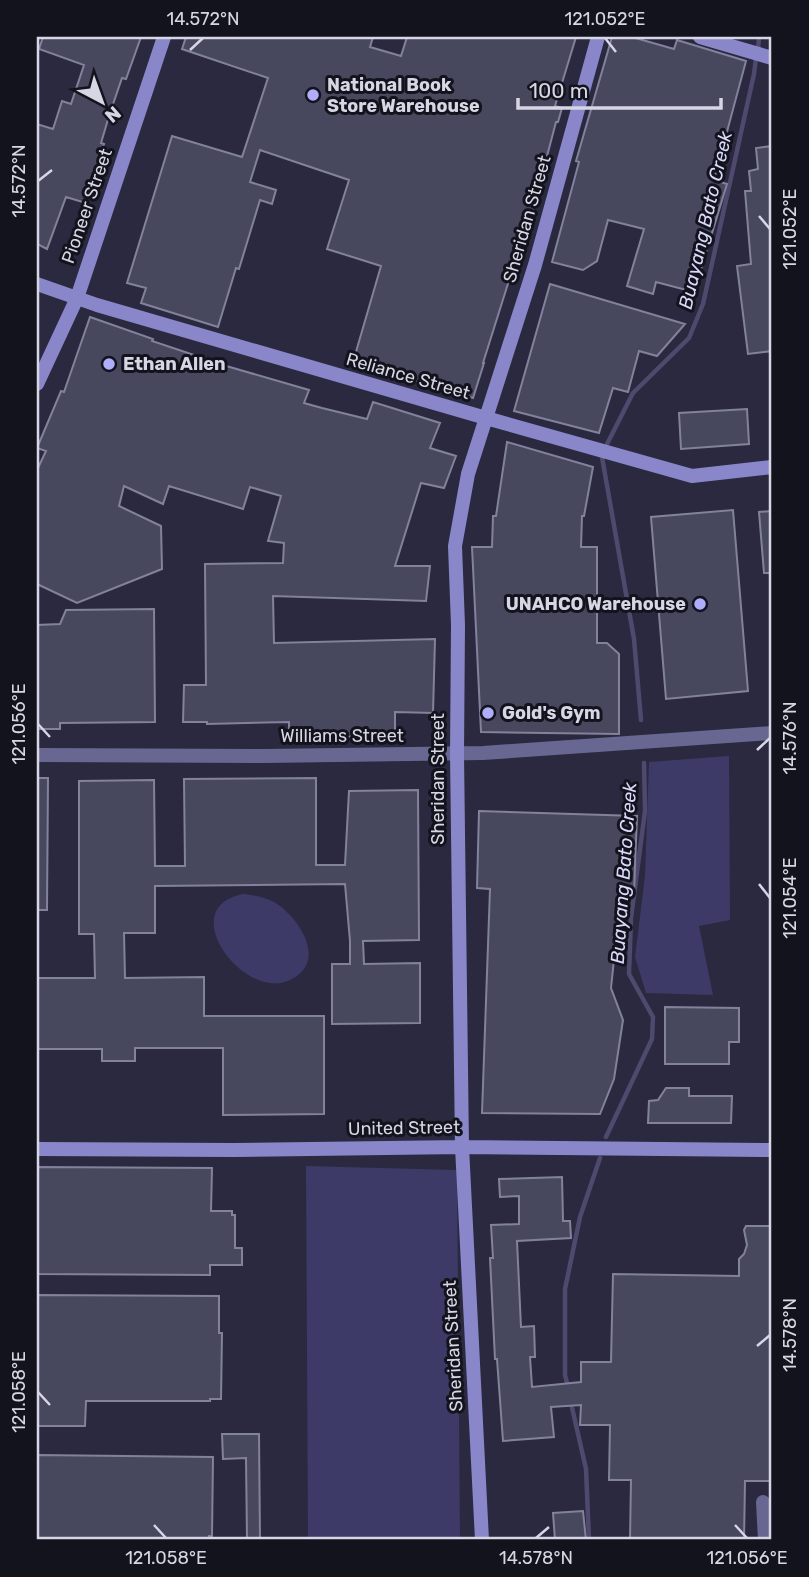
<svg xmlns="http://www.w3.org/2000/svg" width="809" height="1577" viewBox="0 0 809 1577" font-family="Rubik,sans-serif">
<rect width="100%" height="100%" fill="#2a293f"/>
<path fill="#3d3a68" d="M729,756L730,920L699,926L713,995L646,993L635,957L645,876L649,762Z
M243,894C253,895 264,897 274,902C298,916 328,960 292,979C247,1005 172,908 243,894Z
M306,1166L457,1170L460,1540H308Z"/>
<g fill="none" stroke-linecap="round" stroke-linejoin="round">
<path stroke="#4f496e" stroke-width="4.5" d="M758,50L759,37
M607,444L633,393L689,338L703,304L754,74L756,58
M602,457L634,639L641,720
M606,1137L652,1039L653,1017L629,974L631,918L645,811L644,763
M568,1387L565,1375V1289L580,1217L600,1158
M571,1403L586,1469L589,1540"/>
</g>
<path fill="#47475e" stroke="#82829c" stroke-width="2" d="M43,37H141L126,79L122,78L109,116L101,143L104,144L86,203L66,197L47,249L37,244V124L53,129L62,101L71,104L84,65L39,49Z
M186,37H373L370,47L401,56L407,37H576L555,106L562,108L558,122H556L526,236H523L483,363H484L473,398L353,362L381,266L327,249L349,180L260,150L250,182L276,190L272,204L260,200L239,269L236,268L218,327L141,303L146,288L127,283L172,136L242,157L268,78L182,49Z
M612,37H632L674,49L677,40L746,61L714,180L727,184L694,292L656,282L653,294L627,286L644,229L608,220L597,261L583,270L552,262L579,162L576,161Z
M772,146V351L748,354L737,266L751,264L745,191H751L749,171L758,169L756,148Z
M550,284L685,324L657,356L639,351L628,392L613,388L599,433L514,411Z
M90,317L153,339L152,341L209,360V361L309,390L304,403L322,408L367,419L373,402L440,423L430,448L456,456L444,488L421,483L395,566H430L426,601L273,596L274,643L435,639L433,713L395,712V736L289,738V722L207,724V722H183L184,685H206L205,564L283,563L284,543L268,541L281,496L250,487L243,509L169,486L163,504L124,486L119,506L161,526L162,569L77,603L37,584V470L46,451L37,448L61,391L64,392Z
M747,409L749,444L681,449L679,413Z
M507,442L593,467L584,516H582L581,547H597V643H607L619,654V734L481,732L472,547H492L493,516H496Z
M733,510L748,691L666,699L651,517Z
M772,511V573H764L759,512Z
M154,609L155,722L60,723V729H37V625L60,624L66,610Z
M37,778H48L47,910H37Z
M316,778V865H345L349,791L418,790L419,940L363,941L364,964L420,963V1023L332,1024V964H350V941L345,884L155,886V933H124L125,978L204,977V1016H324V1114L223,1115V1048H135V1061H102V1049H37V978H95L94,934H79V781L154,780L155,866H185L184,779Z
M479,811L637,816L634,893H621L611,988L623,1020L614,1079L600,1114L482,1113L490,889L477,888Z
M665,1007L739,1008V1042H729V1064H665Z
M666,1088H689V1096H732L731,1123H648L649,1101L658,1100Z
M37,1167L212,1168L211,1211H232V1215H235V1248H242V1265H210V1275L37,1274Z
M562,1177L563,1221H570L571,1238L517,1241L521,1327L534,1326L535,1357H530L532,1387L581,1382V1362H611L613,1274L739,1276V1259L744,1254L747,1245L744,1230L746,1226H772V1481H745L744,1540H630L631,1480H609L610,1425H580L581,1405L551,1407L554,1437L503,1441L497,1359H495L490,1258H493L491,1225L519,1224V1196L500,1197L499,1179Z
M37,1295L219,1296V1333H222L221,1399H210V1401H86L85,1426H37Z
M222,1434H259L260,1540H247L246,1458L223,1459Z
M37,1455L213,1457L212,1536H209V1540H37Z
M583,1511L586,1540H555L553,1513Z"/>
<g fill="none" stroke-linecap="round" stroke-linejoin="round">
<path stroke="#686791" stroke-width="14" d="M37,755L264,756L483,753L772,733
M763,1502L765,1540"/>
<path stroke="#8987ca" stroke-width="14" d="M700,37L772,58
M37,284L97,305L486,418L692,476L772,467
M37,384L77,298L164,37
M37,1149L234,1150L462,1147L772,1150
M482,1540L462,1147L457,754L458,625L455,546L468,474L535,265L598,37"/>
</g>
<path fill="none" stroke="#d6d6e4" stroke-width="2.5" d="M605,38L616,52M190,50L203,38M38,181L52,170M759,216L770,229M38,724L50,737M757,750L770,738M759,884L770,898M757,1346L770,1335M38,1392L50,1405M154,1525L166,1538M735,1525L747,1538M536,1538L549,1527"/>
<g fill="#b0aefa" stroke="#13131d" stroke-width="2.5">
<circle cx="313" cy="95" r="7"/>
<circle cx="109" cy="364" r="7"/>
<circle cx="700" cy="604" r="7"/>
<circle cx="488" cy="713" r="7"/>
</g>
<g text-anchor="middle" stroke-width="6" stroke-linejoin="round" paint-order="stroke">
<g font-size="18" font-weight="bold" fill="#d6d6e4" stroke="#13131d" text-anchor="start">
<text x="327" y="91">National Book<tspan x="327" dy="21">Store Warehouse</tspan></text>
<text x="123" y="370">Ethan Allen</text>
<text x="686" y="610" text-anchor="end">UNAHCO Warehouse</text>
<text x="502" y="719">Gold's Gym</text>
</g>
<g font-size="18" fill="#d6d6e4" stroke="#13131d">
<text transform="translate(87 206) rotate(-71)" y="6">Pioneer Street</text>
<text transform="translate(527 219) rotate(-74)" y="6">Sheridan Street</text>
<text transform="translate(408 376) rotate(16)" y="6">Reliance Street</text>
<text x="342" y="742">Williams Street</text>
<text transform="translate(438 779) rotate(-90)" y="6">Sheridan Street</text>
<text transform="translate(404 1128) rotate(-1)" y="6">United Street</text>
<text transform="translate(453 1346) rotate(-93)" y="6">Sheridan Street</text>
</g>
<g font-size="19" font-style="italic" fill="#d9d9fb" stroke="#13131d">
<text transform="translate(705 220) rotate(-77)" y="7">Buayang Bato Creek</text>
<text transform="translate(623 873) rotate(-86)" y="7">Buayang Bato Creek</text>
</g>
</g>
<rect width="809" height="1577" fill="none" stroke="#13131d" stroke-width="77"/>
<g transform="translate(102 102) rotate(139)" stroke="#13131d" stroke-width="5" paint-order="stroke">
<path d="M0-5L12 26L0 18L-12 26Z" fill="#d6d6e4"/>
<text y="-10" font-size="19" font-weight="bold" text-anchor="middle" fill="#d6d6e4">N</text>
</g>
<path d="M518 98v10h203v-10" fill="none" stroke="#d6d6e4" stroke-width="3.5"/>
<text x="529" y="98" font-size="21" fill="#d6d6e4" stroke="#13131d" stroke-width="5" paint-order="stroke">100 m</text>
<rect x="38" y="38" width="732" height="1500" fill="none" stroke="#d6d6e4" stroke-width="2.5"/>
<g font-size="18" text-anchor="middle" fill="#d6d6e4">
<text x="203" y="25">14.572°N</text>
<text x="605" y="25">121.052°E</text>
<text transform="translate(19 181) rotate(-90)" y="6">14.572°N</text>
<text transform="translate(790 229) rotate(-90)" y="6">121.052°E</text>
<text transform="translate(19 724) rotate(-90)" y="6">121.056°E</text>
<text transform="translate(790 738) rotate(-90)" y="6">14.576°N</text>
<text transform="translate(790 898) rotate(-90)" y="6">121.054°E</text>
<text transform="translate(790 1335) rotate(-90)" y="6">14.578°N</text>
<text transform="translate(19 1392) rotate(-90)" y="6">121.058°E</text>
<text x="166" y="1564">121.058°E</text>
<text x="536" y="1564">14.578°N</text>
<text x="747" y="1564">121.056°E</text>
</g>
</svg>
